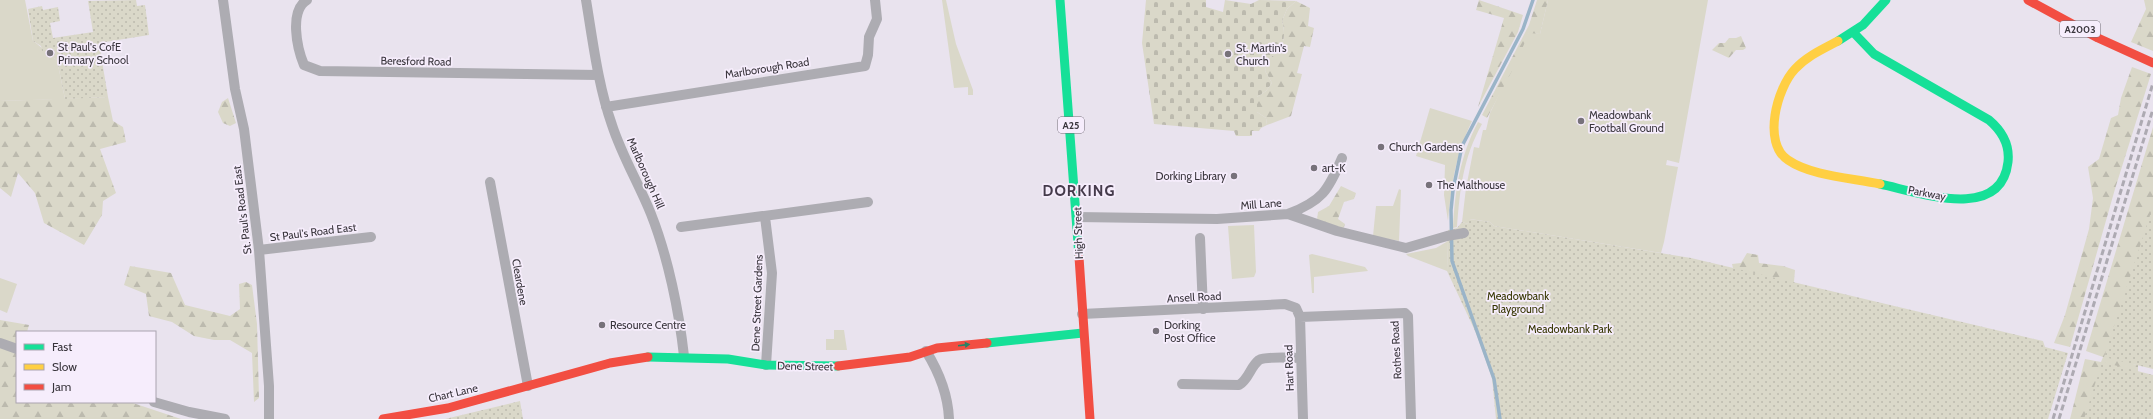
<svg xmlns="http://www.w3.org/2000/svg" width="2153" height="419" viewBox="0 0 2153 419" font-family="Cabin,sans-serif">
<defs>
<pattern id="forest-firs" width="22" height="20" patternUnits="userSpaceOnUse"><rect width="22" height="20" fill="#dad8c9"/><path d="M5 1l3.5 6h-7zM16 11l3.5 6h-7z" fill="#bcbaae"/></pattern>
<pattern id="cemetery-stones" width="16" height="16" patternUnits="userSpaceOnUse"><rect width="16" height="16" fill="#dad8c9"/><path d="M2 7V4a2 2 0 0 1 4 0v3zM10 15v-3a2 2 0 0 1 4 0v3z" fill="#bcbaae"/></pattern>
<pattern id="park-dots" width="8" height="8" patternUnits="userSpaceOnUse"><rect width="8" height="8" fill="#dad8c9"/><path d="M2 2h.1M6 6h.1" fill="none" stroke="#bcbaae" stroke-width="1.8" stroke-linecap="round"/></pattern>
</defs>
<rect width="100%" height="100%" fill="#e9e3ee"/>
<path fill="#dad8c9" d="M0,0H25L33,41C42,47 48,55 57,60L65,99L0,101Z
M942,0H946L956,44L973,90V95H968V87L954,88Z
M1548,0H1708L1679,163L1667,160L1666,165L1678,167L1664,242L1661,253L1494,226L1490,222L1470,219L1468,224L1462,222L1466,188L1474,147L1479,148L1483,130H1486L1490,113L1529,32L1540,34Z
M1430,108L1472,121C1455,156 1452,183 1448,221L1444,195L1445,165L1416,156Z
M1478,122L1482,124C1463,158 1460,189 1457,227L1453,228C1455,190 1460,156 1478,122Z
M1399,189L1401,190L1399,241L1373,236L1376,206H1393Z
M1254,225L1256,272L1254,277L1232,279L1228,226Z
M1448,241L1447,271L1408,256L1406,254L1436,248Z
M1312,254L1365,267L1368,271L1314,277V293H1312L1309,255Z
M0,278L17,284L7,313L0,310Z
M834,330H844L847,350H826V339H834Z"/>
<path fill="url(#forest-firs)" d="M1479,0L1523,15L1518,32L1478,107L1504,18L1476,10Z
M1537,0H1548L1540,34L1529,33L1514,67L1487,118L1482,115L1529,25Z
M2144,0H2153V51L2131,42L2146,9Z
M1296,1L1310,8L1308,26L1314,28L1310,47L1304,46L1297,73L1302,74L1291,116L1267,125L1266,118L1257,112V97L1266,91L1272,83L1265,71L1268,59C1283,50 1287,38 1282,21L1287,9Z
M1741,36L1746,48L1743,50H1736L1729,58L1712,50L1719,43H1725L1729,38H1736Z
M2132,67L2151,74L2115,189L2070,347L2054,343L2065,315L2089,229L2093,198L2088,167L2099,159L2111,118L2118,115L2121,98Z
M108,97L113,121L123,127L126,142L100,149L116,193L103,201L102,215L84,245L44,223L35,193L18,173L11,197L0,188V101Z
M228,98L236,123L230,126L223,123L218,112L222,102Z
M2153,127V290L2133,364L2138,365V372L2103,419H2070L2085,359L2101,362L2103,357L2086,351Z
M1341,186L1356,193L1354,199L1344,202L1338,219L1345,224L1343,230L1317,220L1318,212L1329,206Z
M1747,253L1758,255L1759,263L1783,266L1795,270L1794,282L1789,291L1735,276L1732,264L1741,263Z
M130,266L171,273L185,305L230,316L240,309L239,284L246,282L252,285L257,324L259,398L254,402L252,353L230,340H214L194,336L172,322L149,316L146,294L124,285Z
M0,320L29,325L27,332H17V402H130L181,419H0Z"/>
<path fill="url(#cemetery-stones)" d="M1146,0H1206V7L1223,12L1225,0L1251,4L1259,0L1296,1L1287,9L1282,21C1287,38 1283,50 1268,59L1265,71L1272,83L1266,91L1257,97V112L1266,118L1267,125L1261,128L1259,131H1252V136H1236L1234,131L1154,124L1142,43Z"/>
<path fill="url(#park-dots)" d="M136,0L137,6L145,5L149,35L99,43L108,97L65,99L57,60L47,54L43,55L41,46L33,41L28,9L42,6L43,10L58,7L60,21L50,23L53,38L93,32L88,1Z
M2153,206V369L2104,357Z
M1469,219L1490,222L1494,226L1691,258L2043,341L2045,347L2068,353L2048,419H1496L1492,378L1476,333L1447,271L1448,230L1457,228L1462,222L1468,224Z
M2102,362L2153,375V419H2084Z
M520,401L523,419H445Z"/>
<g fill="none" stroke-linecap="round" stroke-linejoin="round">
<path stroke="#9ab4c8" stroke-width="3.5" d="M1500,419L1494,379L1452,261L1451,210L1453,190L1462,146L1523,29L1533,0"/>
<path stroke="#adacb2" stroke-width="10" d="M223,0L235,89L244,129L259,250L269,386V419
M307,0C289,11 297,48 304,65L320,71L598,75
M586,0C593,42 598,85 612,125C622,156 639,184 651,214C668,257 679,311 684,356
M606,107L865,66L868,55L869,37L877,19L875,0
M490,182L528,386
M1288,214C1322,201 1328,191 1342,158
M765,217L772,273L766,365
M1077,217L1217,219L1288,214L1337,231L1406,248L1447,236L1464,233
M681,227L868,202
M1200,238L1203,309
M259,250L371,237
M1082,314L1285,304L1296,308L1300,317L1303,419
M1300,317L1405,313L1408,316L1411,419
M0,343L17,349
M926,351C939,372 948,394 949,419
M1182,384L1239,385C1249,379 1250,367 1259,360C1266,356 1292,358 1301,358
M154,402L189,412L225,419"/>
<path stroke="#16e098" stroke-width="9" d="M1060,0L1079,257
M1853,32L1874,54L1989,120C2002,131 2010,144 2008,162C2001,223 1918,192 1880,184
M1838,41L1863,25L1886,0
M987,343L1083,333
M648,357L728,359L766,365L838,366"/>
<path stroke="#ffcf43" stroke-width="9" d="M1838,41C1823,49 1807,56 1795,69C1777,88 1762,143 1788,160C1811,176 1852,178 1880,184"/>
<path stroke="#f24e42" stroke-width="9" d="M2028,0L2098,38L2153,63
M1079,257L1090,419
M838,366L910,357L937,348L987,343
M383,419L448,408L610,363L648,357"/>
<path stroke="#adaab2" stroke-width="3" stroke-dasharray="6 3" stroke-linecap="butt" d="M2053,419L2153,83
M2059,419L2153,109"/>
</g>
<defs><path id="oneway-solid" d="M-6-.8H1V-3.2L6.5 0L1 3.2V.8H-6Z"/></defs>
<use fill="#298265" href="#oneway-solid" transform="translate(964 345) rotate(-7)"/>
<g fill="#77727a" stroke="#f6edfc" stroke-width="1.5">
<circle cx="50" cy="53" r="4"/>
<circle cx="1228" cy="54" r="4"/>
<circle cx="1581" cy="121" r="4"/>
<circle cx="1381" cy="147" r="4"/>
<circle cx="1314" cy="168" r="4"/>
<circle cx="1234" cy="176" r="4"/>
<circle cx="1429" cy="185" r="4"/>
<circle cx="602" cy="325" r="4"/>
<circle cx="1156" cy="331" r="4"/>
</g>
<g text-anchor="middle" stroke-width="3.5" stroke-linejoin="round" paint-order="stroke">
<g fill="#f6edfc" stroke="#726c76" stroke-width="1">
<rect x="2060" y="21" width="40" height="16" rx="3"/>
<rect x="1058" y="117" width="26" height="16" rx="3"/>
</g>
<g font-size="10" font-weight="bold" fill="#39353c">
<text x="2080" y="33">A2003</text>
<text x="1071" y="129">A25</text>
</g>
<g font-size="11" fill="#39353c" stroke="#f6edfc" text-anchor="start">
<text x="58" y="51">St Paul's CofE<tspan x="58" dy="13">Primary School</tspan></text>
<text x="1236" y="52">St. Martin's<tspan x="1236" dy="13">Church</tspan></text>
<text x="1589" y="119">Meadowbank<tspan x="1589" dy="13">Football Ground</tspan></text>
<text x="1389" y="151">Church Gardens</text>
<text x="1322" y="172">art-K</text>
<text x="1226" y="180" text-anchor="end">Dorking Library</text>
<text x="1437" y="189">The Malthouse</text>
<text x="610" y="329">Resource Centre</text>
<text x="1164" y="329">Dorking<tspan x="1164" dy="13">Post Office</tspan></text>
</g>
<g font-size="11" fill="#39353c" stroke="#f6edfc">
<text transform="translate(416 61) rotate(1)" y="4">Beresford Road</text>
<text transform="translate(767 68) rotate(-9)" y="4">Marlborough Road</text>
<text transform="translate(646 173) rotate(66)" y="4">Marlborough Hill</text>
<text transform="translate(1927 193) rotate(11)" y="4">Parkway</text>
<text transform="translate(1261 204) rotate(-4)" y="4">Mill Lane</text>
<text transform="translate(242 210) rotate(-97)" y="4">St. Paul's Road East</text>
<text transform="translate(313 232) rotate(-7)" y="4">St Paul's Road East</text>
<text transform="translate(1078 233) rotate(-92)" y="4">High Street</text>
<text transform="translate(520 282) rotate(80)" y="4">Cleardene</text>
<text transform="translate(1194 297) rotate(-3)" y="4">Ansell Road</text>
<text transform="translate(757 303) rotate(-88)" y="4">Dene Street Gardens</text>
<text transform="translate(1396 350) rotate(-93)" y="4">Rothes Road</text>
<text transform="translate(805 366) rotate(1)" y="4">Dene Street</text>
<text transform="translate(1289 368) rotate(-92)" y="4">Hart Road</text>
<text transform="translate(453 393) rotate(-13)" y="4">Chart Lane</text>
</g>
<g font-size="11" fill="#353501" stroke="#f6edfc">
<text x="1518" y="300">Meadowbank<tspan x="1518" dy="13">Playground</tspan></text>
<text x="1570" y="333">Meadowbank Park</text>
</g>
<g font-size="15" font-weight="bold" letter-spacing="1" fill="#453b4b" stroke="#f6edfc">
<text x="1079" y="196">DORKING</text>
</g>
</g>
<rect x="16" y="331" width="140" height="72" fill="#f6edfc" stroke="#aaa3af"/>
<rect x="24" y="344" width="20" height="6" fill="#16e098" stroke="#aaa3af"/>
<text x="52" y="351" font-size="12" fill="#39353c">Fast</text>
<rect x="24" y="364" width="20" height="6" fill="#ffcf43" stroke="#aaa3af"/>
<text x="52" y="371" font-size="12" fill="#39353c">Slow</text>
<rect x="24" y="384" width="20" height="6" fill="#f24e42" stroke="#aaa3af"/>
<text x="52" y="391" font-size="12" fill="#39353c">Jam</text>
</svg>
